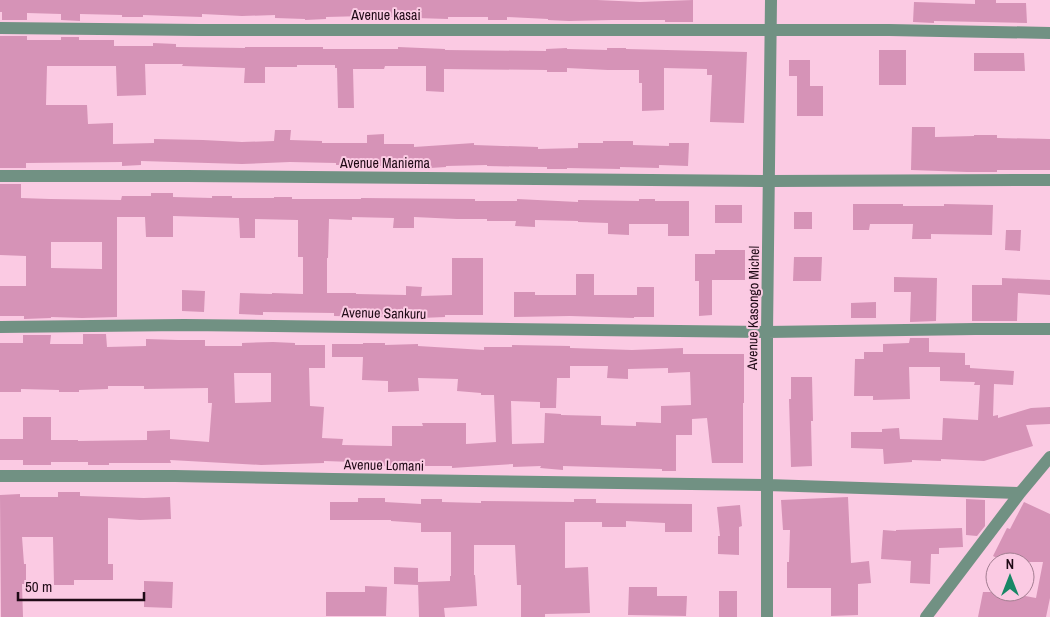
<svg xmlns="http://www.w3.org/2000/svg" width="1050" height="617" viewBox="0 0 1050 617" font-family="'Archivo Narrow',sans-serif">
<rect width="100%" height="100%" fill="#fbcae3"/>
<path fill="#d693b7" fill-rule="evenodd" d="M0,0H597L640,2L693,0V22H665V20H612L569,21L548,20V19L507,17V20H488V17H448V19L416,18V20H397V17H365V16L326,17V19L305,20V19L275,18V15L242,16L202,14V17L143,15V17H122V15L80,14V21L61,20V14L27,13V20H2V12H0Z
M975,0H996V3H1026L1027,23L934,21V23L913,22L914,2L975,4Z
M0,36H27V40H61V37H79V40H114V46H153V43L176,44V47L245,48V47H323V49H398V47L445,49V50L546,51V49L567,48V49L607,50V48H626V49L747,52L744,123L710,122L712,75H707V69L664,68V110L642,111V83H639V70H608L567,68V72H547V70L444,69V92L426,91V66H385L384,69H353L354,108H338L337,68H335V65H297V67H265V83H244L245,68L182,66L183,64H145L146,95L117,96L116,66H47L46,105H87L88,124L113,123V144L154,143V139L203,140L242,142L274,141L275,130H291L290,140L322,141V143H367V135L384,134V144H414V147L474,143V145L538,147V149L578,148V143H603V141H633V145L669,146V143H689L688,166L659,165V168L620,167V169L567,168V169H547V167L487,166V165L446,166V167L430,168H394V166H367V165H336V163L290,162L242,164L141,161V165L122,166V162L26,163V168H0Z
M879,50H906V85H879Z
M974,53H1024L1025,71H974Z
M789,60H810V86H823V116H797V76H789Z
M912,127H935V137L974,136V135H997V138L1050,139V170H997V172H967L911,170Z
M0,184H21V198L50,199L121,200L122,196H151V193H173V197L212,198V196H232V198H274V197H292V199H361V198L475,199V201H517V199L578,202V200L639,201V199H655V201H689V236H668V224H629V235L608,234V223L578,222V221L535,220V227L515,226L516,221H487V219H457L414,217V228H393L394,218L352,217V220L329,219L328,258H327V293H356V294L406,295V286L422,287L421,296L452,295V258H483V315H445V317L421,318L334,316V313L263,312V315L239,314L240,293L272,294V293L303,294V257H298V220L255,219V238H240L239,218L173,216V237H146L145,217H117V317L82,318L51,317V318L24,319V316H0V286H26V256L0,255ZM51,242H102V269L51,268Z
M853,204H903V206H944V204L993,205L992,235L931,234V239H912L913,224H870L869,230H853Z
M715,205H742V223H715Z
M794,212H812V229H794Z
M1006,230H1021L1020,251L1005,250Z
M715,250H745V280H712V315L699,316V281H695V254H715Z
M794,257H822L821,281H793Z
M576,274H594V295H637V287H654V317H634V318L570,316L514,317V292H535V295H576Z
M894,277L937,278L936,321L910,322L911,292H894Z
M1002,278L1050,280V295L1018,293L1017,321H972V285H1002Z
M182,290L205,291L204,312L182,311Z
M876,302V318H851V303Z
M83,334H106L107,347L146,346V339L178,340H205V346H242V343L273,342L295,343V345H325V368H309L310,406L324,407L322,438L343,439L342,445L392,446V426H423L422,423H466V444L496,442L494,395H481V393L457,391L458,379L418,378L419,391L388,392V381L362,380L363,357H332V344H363V343H385V345L418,344V346L484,350V347H512V345L570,346V348L632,350L683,348V354H744V403H743V463H712L707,418L692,419V435H676V471H662V469L563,466V470L540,468L541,466L513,467V464L452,468V466H354V462L324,461V463L261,465L170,460L171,463H109V465H88V462H51V465H23V460H0V439H23V417H51V440H78V441L147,440V431L170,430V439L209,442L212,403H208V388L144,389V386H108V389L79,390V392H59V390L21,389V392H0V343H23V335H51L50,344H83ZM570,366H608L607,378L628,379V369L668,368V373L690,372L691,405L661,406V423L636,422V426L601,425V416L561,415V414L545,413L544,443L512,444L511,401L540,402V408H556L557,378H570ZM234,373H271V402L235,403Z
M910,338H929V352L965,353V365H970V368L1014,371L1013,385L994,384L993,416L998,415V418L1031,408L1050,407V424L1026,425L1033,446L984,461L941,459V461L912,460V462L884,464L883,449L851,448V432H882V429L899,428L900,439L942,440L943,418L978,420L980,385H974L975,382L940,381V367H909L910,399L873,400V396H854L855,359H864V352H883V344L909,343Z
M791,377H812L813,421H811L812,466L791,467L789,399H791Z
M58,492H80V496L144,498L170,497L171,519L140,520L108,518V564H113V580H74V585H54L53,537H22L24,564H26V584H22L23,617H1L0,495L20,494V497H58Z
M848,497L851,563L869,561L871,583L858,584V615L831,616V588H787V562H789L790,530H783L781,500Z
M358,498H385V502L421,504V499H442V502L481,503V501L574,502V499H596V503L692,504V532H665V523L626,521V527H602V522H565V568L588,567L590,613L545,614V617H521V585H517L515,545H474V575H475L477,606L444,608L445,617H419L418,582L450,581V576H451V532H421V523L391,521V520H330V502H358Z
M966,499L985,500V526L977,536L966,535Z
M1024,502L1050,514V598L1046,617H978L983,592H1005L1036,598L1043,562H1005L993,556L1007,528L1010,529Z
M740,505L742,526L739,527V555L718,554V536H720L717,507Z
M962,528L963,547L939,548V554H931L930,584L910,583L911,561L881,559L883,530L896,531V530Z
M394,567L418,568V585L394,584Z
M144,581L173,582L172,608L144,607Z
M365,586L387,587L386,616H326V592H365Z
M629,587H657V596H687L686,616L628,615Z
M719,591H737V617H719Z"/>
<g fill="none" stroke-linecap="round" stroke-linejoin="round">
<path stroke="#719183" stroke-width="12" d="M0,28L199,30H889L1050,33
M0,176H186L770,181L1050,180
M0,327L184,325L767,332L975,329H1050
M0,476H175L333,479L767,485L1020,493
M767,617V332L771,0
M926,617L1020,493L1050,457"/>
</g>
<g text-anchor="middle" stroke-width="4" stroke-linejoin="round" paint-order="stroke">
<g font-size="14" fill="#1f0a16" stroke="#fbcae3">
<text x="386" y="20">Avenue kasai</text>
<text x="385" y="168">Avenue Maniema</text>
<text transform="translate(753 308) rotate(-89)" y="5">Avenue Kasongo Michel</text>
<text transform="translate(384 313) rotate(1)" y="5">Avenue Sankuru</text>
<text transform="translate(384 465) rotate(1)" y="5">Avenue Lomani</text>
</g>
</g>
<g transform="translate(1010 577)"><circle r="24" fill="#fbcae3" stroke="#a37d91"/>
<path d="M0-4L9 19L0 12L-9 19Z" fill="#188665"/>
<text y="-8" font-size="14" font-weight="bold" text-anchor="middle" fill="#1f0a16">N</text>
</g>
<path d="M18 592v8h126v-8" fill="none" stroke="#1f0a16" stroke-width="2.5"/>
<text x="25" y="592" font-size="15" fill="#1f0a16" stroke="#fbcae3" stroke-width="4" paint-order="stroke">50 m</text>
</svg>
